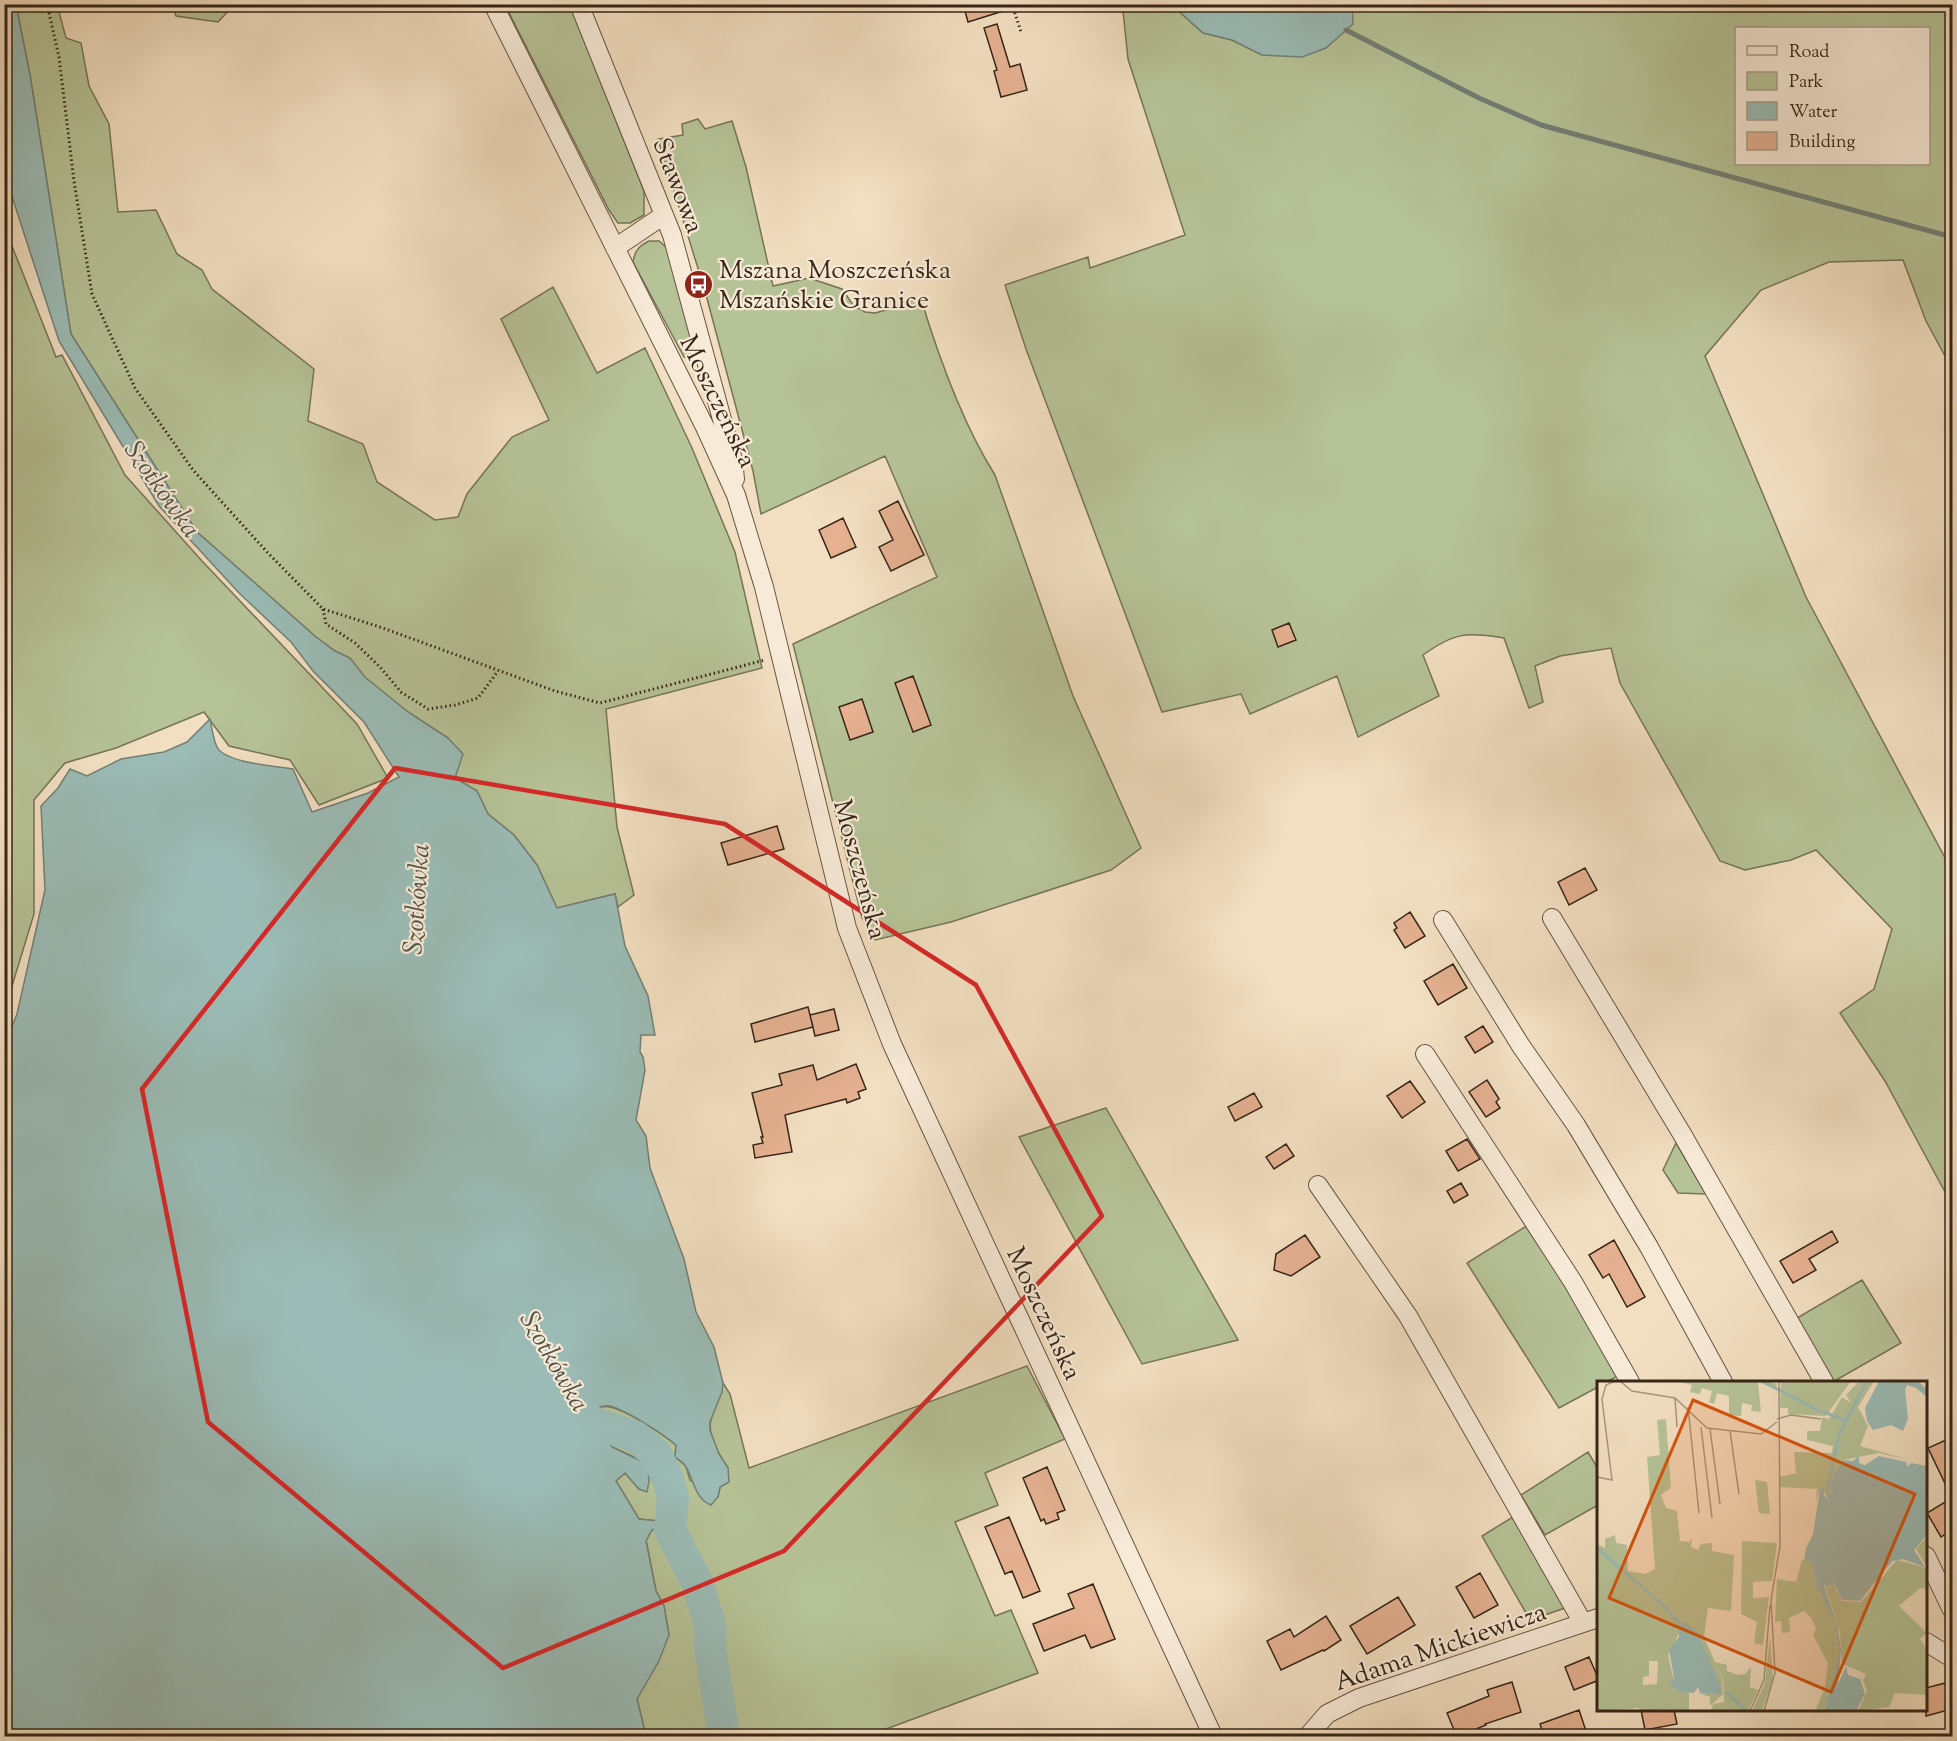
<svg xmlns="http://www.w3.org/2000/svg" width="1957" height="1741" viewBox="0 0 1957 1741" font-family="'Sorts Mill Goudy',serif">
<rect width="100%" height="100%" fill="#f2dfc1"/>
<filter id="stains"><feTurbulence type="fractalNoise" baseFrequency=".00333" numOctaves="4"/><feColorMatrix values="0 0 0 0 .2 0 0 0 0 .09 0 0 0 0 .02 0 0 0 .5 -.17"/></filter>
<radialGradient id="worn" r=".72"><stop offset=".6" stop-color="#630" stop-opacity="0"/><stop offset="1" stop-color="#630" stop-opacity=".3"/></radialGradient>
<path fill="#b6c397" stroke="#767457" stroke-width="1.5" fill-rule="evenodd" d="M16,5H66L59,12L66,38L81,43L89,86L109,124L118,212L156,210L177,254L202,270L212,289L314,369L308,421L363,444L377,482L435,520L458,517L467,494L512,437L549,420L501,319L553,287L597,373L645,348L692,448L735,552L762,668L606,709L617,827L634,895L618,907L615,894L557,908L537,865L514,835L488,814L477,791L455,778L448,738L408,712L364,677L350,658L335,651L316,637L197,532L71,334L30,75Z
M172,5H171H234L218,22L176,16Z
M505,5H570L644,191V215L630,223H618L609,210Z
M1120,5H1172L1203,33L1232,40L1262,55L1353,6L1352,5H1952V369L1926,321L1903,260L1829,262L1761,290L1705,356L1806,597L1952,871V1205L1885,1081L1840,1013L1874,989L1892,929L1816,850L1791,860L1745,870L1720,861L1620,683L1611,648L1560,656L1535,666L1543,702L1529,708L1504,638C1467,632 1455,632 1423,655L1439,696L1358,737L1337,676L1250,714L1241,694L1162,712L1026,349L1005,285L1088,257L1090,268L1185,235L1128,59L1123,11ZM1736,28H1928V164H1736Z
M698,119L705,129L732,121L746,167L773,286L809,278L842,289L853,305L865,312L875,313L897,307L913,299H921C939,358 962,423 995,475L1073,696L1141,848L1111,870L951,922L875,940L862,918L793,644L937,577L885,456L761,514L753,471L705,291L658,139L683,135L682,124Z
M649,241H659L667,248L694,346L696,358L694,362L684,357L633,262C635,250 639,246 649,241Z
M12,246L56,357L62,355L125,475L202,561L357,724L388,778L319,805L290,760L229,746L204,712L116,748L65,763L34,800V914L5,1009L4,247Z
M1106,1108L1238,1340L1142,1364L1019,1137Z
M1676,1143L1706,1194L1678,1193L1663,1170Z
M1530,1224L1620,1375L1606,1382H1598V1387L1559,1408L1467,1263Z
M1862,1280L1901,1343L1833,1382L1797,1318Z
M1027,1366L1065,1439L985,1473L998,1505L955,1522L995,1616L1011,1610L1038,1673L867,1736H646L637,1699L669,1635L664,1606L656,1591L646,1540L652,1529L660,1528L658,1521L639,1519L616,1481L625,1473L639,1489L641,1460L612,1447L589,1421L591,1409C597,1408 604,1405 610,1407C626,1410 663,1434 676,1445L675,1457L686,1466L690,1480L718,1497L720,1487L728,1468C719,1454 707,1437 711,1419C714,1407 721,1396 723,1383L730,1394L749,1468Z
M1588,1452L1598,1469V1505L1545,1535L1521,1495Z
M1516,1515L1565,1608L1530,1620L1482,1536Z"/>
<path fill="#9bbcb6" stroke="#738076" stroke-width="1.5" d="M16,5L30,75L71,334L197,532L316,637L335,651L350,658L365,677L408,712L448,738L463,754L455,778L477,791L488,814L514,835L537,865L557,908L615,894L625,946L648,996L655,1035H641L640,1052L643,1057L645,1070L636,1120L646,1136L650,1168L684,1259L696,1312L714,1347L723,1383L722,1392L710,1422V1430L719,1454L728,1468L729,1482L720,1487L718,1497L711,1505C695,1499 694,1480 686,1467C684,1463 679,1460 675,1457L676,1445C663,1434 626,1410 610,1406C604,1405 597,1408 591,1409L590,1421L612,1447L641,1461L648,1469L649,1481L647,1492L639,1489L625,1473L616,1481L639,1519L658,1521L660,1528L652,1530L646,1541L656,1591L664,1606L669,1635L659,1661L637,1699L646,1736H5L4,1046L17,1014L45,890L41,806L58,788L70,769L87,776L121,759L164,752L187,742L210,719C212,728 213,739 217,747C225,763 276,766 293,769L312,812L368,793L399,777L364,722L313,671L291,642L239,593L159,506L59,341L5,175V5Z
M1172,5H1352L1353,24L1326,48L1302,57L1262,55L1232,40L1203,33Z"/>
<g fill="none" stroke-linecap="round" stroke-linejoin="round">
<path stroke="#738076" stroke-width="5" d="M1346,30L1479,98L1541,125L1952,237"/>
<path stroke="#9bbcb6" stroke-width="32" d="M568,1384L589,1421L636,1437L656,1454L668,1479L673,1498L670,1530L697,1582L711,1629L710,1648L724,1736"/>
</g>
<path fill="#e5b191" stroke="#372617" stroke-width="1.5" d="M963,4H1012L1013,8L968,22Z
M997,24L1010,67L1020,64L1027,90L1001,97L994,71L997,70L984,28Z
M898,501L924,555L891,571L879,547L893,540L879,511Z
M843,518L856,547L831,558L819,530Z
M1289,623L1296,640L1278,647L1272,630Z
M913,676L931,725L913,732L895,683Z
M862,699L873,732L850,740L839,707Z
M777,826L784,849L728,865L721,843Z
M1585,868L1597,890L1569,905L1558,882Z
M1410,912L1425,936L1405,948L1394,930L1397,928L1394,923Z
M1453,964L1467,988L1438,1005L1424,981Z
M808,1007L813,1027L755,1042L751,1024Z
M834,1009L839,1030L815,1036L810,1015Z
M1483,1026L1493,1042L1475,1053L1465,1037Z
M856,1064L866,1089L858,1092L860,1098L847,1103L846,1099L785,1115L792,1152L755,1158L753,1145L763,1143L761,1137H763L752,1093L782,1085L779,1074L813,1065L817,1080Z
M1487,1080L1499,1099L1496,1102L1500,1108L1486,1117L1469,1092Z
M1410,1081L1425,1102L1402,1118L1387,1096Z
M1254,1093L1262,1107L1235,1121L1228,1107Z
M1467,1139L1480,1159L1458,1171L1446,1151Z
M1286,1144L1294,1156L1274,1169L1266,1157Z
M1461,1183L1468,1195L1454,1203L1447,1191Z
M1832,1231L1838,1242L1809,1259L1816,1270L1793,1283L1780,1261Z
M1305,1235L1320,1257L1291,1276L1274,1270L1276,1254Z
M1614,1240L1645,1297L1627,1307L1609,1274L1603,1278L1589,1255Z
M1946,1440L1953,1453V1529L1941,1537L1927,1513L1952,1498L1928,1448Z
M1047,1467L1065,1510L1057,1513L1059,1519L1046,1524L1044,1519L1041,1521L1023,1478Z
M1009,1517L1040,1591L1023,1598L1012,1571L1005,1574L985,1527Z
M1480,1573L1498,1605L1474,1618L1456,1587Z
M1093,1584L1115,1639L1091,1648L1085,1635L1044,1651L1033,1624L1074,1608L1068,1594Z
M1398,1597L1415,1625L1367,1654L1350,1626Z
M1326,1616L1341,1640L1324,1651L1323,1650L1281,1670L1267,1641L1290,1629L1294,1637Z
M1589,1657L1599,1680L1574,1690L1565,1667Z
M1512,1682L1521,1712L1485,1724L1486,1725L1457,1737L1447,1713L1489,1696L1487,1690Z
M1945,1683L1952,1709L1926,1716V1688Z
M1579,1710L1588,1737H1544L1540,1724Z
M1641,1710H1674L1677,1724L1645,1730Z"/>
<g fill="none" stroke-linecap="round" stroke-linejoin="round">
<defs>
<path id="minor" d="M493,4L705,427L736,495L764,587L847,928L892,1044L1213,1736
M579,4L672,235L733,460L735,479
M615,248L664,215
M1552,918L1682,1134L1824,1382
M1443,920L1521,1046L1576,1125L1649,1247L1723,1382
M1425,1054L1573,1282L1630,1382
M1318,1185L1408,1316L1583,1623
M1926,1556L1952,1610
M1926,1642L1952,1658
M1308,1736L1327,1714L1359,1698L1598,1618"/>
</defs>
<use href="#minor" stroke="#665442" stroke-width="20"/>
<path stroke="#372617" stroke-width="3" stroke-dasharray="1.5 3" stroke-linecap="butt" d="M47,4L59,57L74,181L92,294L135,388L193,470L267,552L323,609L380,627L555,691L600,703L765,660
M1012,4L1021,32
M323,609L326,624L355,643L380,667L401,692L428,709L455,705L478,698L498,671"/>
<use href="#minor" stroke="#f7ead7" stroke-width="18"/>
</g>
<path fill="none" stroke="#d62828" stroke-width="4.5" stroke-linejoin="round" d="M395,768L725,824L976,985L1102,1216L784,1551L503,1668L208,1422L142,1089Z"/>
<defs>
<symbol id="bus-disc" viewBox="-11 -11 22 22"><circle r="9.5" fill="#8f2418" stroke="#f7ead7"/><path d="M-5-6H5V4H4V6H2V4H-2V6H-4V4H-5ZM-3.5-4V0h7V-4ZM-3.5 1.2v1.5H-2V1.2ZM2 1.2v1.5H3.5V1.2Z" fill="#fff"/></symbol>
</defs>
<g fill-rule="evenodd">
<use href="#bus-disc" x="682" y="268" width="33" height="33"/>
</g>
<g text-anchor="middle" stroke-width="4.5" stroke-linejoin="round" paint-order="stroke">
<g font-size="26" fill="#372617" stroke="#f7ead7">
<text transform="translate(679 185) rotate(69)" y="9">Stawowa</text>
<text transform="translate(719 401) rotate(64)" y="9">Moszczeńska</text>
<text transform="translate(861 869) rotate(75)" y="9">Moszczeńska</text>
<text transform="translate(1045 1313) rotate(65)" y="9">Moszczeńska</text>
<text transform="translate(1440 1646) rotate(-19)" y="9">Adama Mickiewicza</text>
</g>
<g font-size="26" fill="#372617" stroke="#f7ead7" text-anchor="start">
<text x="719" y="278">Mszana Moszczeńska<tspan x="719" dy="30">Mszańskie Granice</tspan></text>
</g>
<g font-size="27" font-style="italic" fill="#555347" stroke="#f7ead7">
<text transform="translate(163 489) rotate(55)" y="9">Szotkówka</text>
<text transform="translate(416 899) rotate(-86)" y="9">Szotkówka</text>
<text transform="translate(555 1361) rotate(60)" y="9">Szotkówka</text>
</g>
</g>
<g transform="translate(1597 1381)">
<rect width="330" height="330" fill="#f2dfc1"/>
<path d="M79,0H172L180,3L178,8L161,1L164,31L154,30L155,24L145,22L144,35L132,34V15L120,12L117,23L112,21L115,10L105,7L103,13L93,11L95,4ZM184,0H254L229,35L191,33V27H183ZM262,0H277L261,26L271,45L263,65L313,79L281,72L246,79L237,93L235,123L224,107L219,119L220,108L183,106V96L199,92L197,71L235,72L236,65L210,59V50H223L225,36L232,38L245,16L254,22L249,14ZM69,38L74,107L64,114L69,127L80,130L83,160L92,161L95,157L94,166L101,169L104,163L115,162V170L137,174L134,230L111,227L107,256L125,297L126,313L113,325V316L102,312L121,314L124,305L93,244L83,250L71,274L78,305L92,312V330H43L42,327L0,330V163L8,167V158L18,154L19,162L30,164L31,190L48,193L58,188L50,76L63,74L60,39ZM52,280H61L60,303L46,304V296L52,295ZM158,99L170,101L173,133L162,132ZM330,156V186L319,168ZM145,160L180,162L175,200L156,201V217L172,216L166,264L157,262L160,241L144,233ZM205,179L215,181L218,203L238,241L242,270L228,330H218L228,307L231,282L216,254L219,248L215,238L207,230L192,237L193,251L185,252L184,240L178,241L180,198L199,201ZM300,179L330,187V208L323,207L302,225L330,252L323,258L330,268V314L298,312L292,326L261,330L270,310L266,300L269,293L245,283L243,251L228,204H237L245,220L264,221ZM173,255L176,298L165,330H155L168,302ZM118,281L130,284V290L141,294L148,293L154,286L153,306L161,309L151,330H114L116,323L127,321L126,298Z" fill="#b6c397" fill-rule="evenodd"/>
<path d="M282,0H320L330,8V16L319,7L310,4L308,8L311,38L306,50L294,44L276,49L270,40L268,27ZM262,75V82L268,84L282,75L309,81L310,86L314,82L330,85V154L317,169L328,186L306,178L295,180L263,220L245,219L238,204H227L241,246L244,270L241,303L249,285L251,294L263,298L268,313L259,330H228L242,270L238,241L218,203L215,181L207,180L209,167L216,153L223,108L227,106V114L235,122L231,113H236L233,107L237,93L246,79L256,80ZM89,242L99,249L124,305L123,314L103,312L101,306L97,312L84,311L72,302L77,297L72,268L82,256V243Z" fill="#9bbcb6"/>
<path fill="none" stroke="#9bbcb6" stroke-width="3" d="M165,0L224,31M227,31L250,40M236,125L230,111L242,54L270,0M0,167L65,223L83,243M129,311L149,330"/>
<path fill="none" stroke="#a7957d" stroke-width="1.5" d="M23,0L35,10L78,17L110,47L164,53L180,41M78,17L80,46M91,26L102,132M180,38L194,34L224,38M104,46L115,137M113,48L123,123M133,50L142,113M0,96L15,99L5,18L9,4L18,0M153,330L167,299L173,224M167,330L178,292L174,219L183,165L182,0"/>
<path fill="#d6540d" fill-opacity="0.15" stroke="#d6540d" stroke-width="3" d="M96,19L318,113L234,311L12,217Z"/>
<rect width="330" height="330" fill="none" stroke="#372617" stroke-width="3"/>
</g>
<rect width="1957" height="1741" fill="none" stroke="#f2dfc1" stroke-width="24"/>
<rect x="6" y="6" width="1945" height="1729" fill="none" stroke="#372617" stroke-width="3"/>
<rect x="12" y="12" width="1933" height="1717" fill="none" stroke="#372617" stroke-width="1.5"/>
<rect x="1735" y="27" width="195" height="138" fill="#f7ead7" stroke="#aa9c8a" stroke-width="1.5"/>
<rect x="1747" y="46" width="30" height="9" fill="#f7ead7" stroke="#aa9c8a" stroke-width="1.5"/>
<text x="1789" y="57" font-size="18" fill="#372617">Road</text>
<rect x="1747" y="72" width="30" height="18" fill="#b6c397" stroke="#aa9c8a" stroke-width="1.5"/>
<text x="1789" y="87" font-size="18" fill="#372617">Park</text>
<rect x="1747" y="102" width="30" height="18" fill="#9bbcb6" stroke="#aa9c8a" stroke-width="1.5"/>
<text x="1789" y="117" font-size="18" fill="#372617">Water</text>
<rect x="1747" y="132" width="30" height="18" fill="#e5b191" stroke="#aa9c8a" stroke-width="1.5"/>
<text x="1789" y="147" font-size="18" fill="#372617">Building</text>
<rect width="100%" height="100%" filter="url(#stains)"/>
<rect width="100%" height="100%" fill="url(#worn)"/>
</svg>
